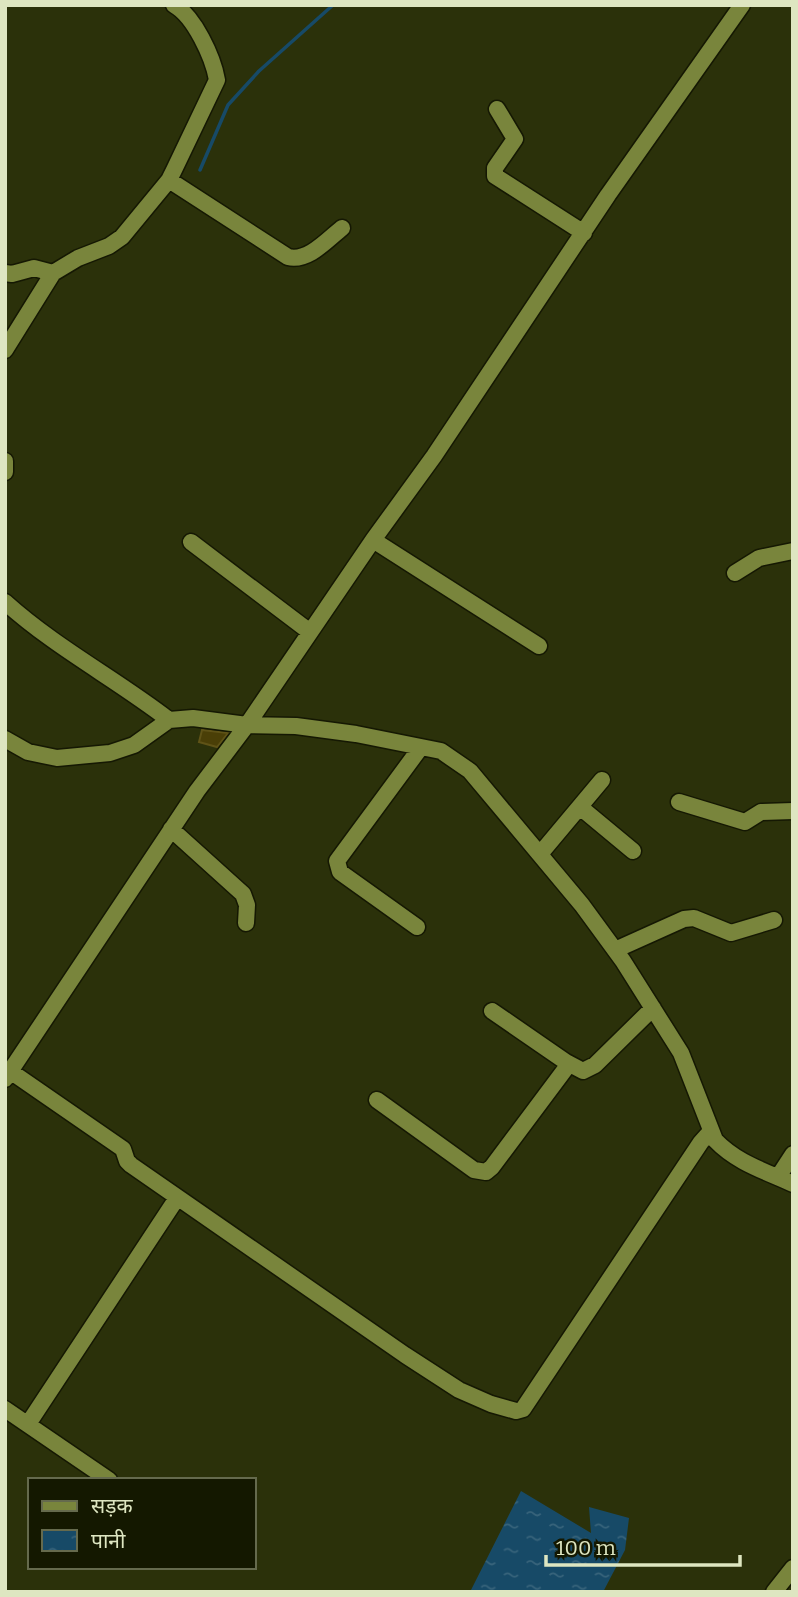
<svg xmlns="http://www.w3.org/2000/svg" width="798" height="1597" viewBox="0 0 798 1597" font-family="Bitter,'Noto Sans Devanagari',serif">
<defs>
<pattern id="water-ripples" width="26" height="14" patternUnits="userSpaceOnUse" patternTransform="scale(1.75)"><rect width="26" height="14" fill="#174a67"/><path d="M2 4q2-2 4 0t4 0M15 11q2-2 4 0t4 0" fill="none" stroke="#38647b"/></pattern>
</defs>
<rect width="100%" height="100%" fill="#2b310a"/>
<path fill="url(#water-ripples)" d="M521,1491L591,1533L589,1507L629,1518L625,1550L603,1592H470Z"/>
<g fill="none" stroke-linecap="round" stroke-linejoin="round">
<path stroke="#174a67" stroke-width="3.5" d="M200,170L228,105L259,71L333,5"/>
</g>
<path fill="#4a3f07" stroke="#5f5317" stroke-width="2" d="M202,730L228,733L217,747L199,742Z"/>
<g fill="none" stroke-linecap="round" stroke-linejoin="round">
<defs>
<path id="minor" d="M497,109L515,139L495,168V176L584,233
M169,180L288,257C308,262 327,240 342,228
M5,273L12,274L34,268L53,273
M5,350L53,273L78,258L109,246L122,237L169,180L174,170L217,80C213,57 194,16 174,5
M5,461V472
M373,540L539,646
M191,542L310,632
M735,573L759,558L793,551
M5,602C56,648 116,679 169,720
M5,739L28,752L57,758L110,753L134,745L169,720L193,718L247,725L296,726L356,734L441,751L470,771L582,905L623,961L681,1053L715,1140C737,1163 765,1171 793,1184
M679,802L745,822L761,812L793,811
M580,807L633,851
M171,829L243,894L247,905L246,923
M540,854L602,780
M417,927L340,872L337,861L421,747
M615,950L684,919L694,918L731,933L774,920
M492,1011L566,1062L583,1071L595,1065L653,1008
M10,1071L123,1149L127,1161L131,1165L405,1355L459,1390L491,1404L516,1411L523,1409L701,1142L710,1132
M5,1079L197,791L247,725L373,540L434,456L608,195L742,5
M377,1100L474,1170L486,1172L492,1167L569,1064
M778,1177L793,1154
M5,1409L109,1480
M28,1424L177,1198
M774,1592L793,1568"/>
</defs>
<use href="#minor" stroke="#151803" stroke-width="19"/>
<use href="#minor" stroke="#79853c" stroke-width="16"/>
</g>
<rect width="798" height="1597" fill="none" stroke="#dee6c1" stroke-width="14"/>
<rect x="28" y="1478" width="228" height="91" fill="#141800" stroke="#656a4d" stroke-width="2"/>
<rect x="42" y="1501" width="35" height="10" fill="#79853c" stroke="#656a4d" stroke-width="2"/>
<text x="91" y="1513" font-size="21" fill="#dee6c1">सड़क</text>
<rect x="42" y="1530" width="35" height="21" fill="url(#water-ripples)" stroke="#656a4d" stroke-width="2"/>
<text x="91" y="1548" font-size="21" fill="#dee6c1">पानी</text>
<path d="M546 1555v10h194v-10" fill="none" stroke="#dee6c1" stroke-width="3.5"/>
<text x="556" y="1555" font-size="21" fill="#dee6c1" stroke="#141800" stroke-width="5" paint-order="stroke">100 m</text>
</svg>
